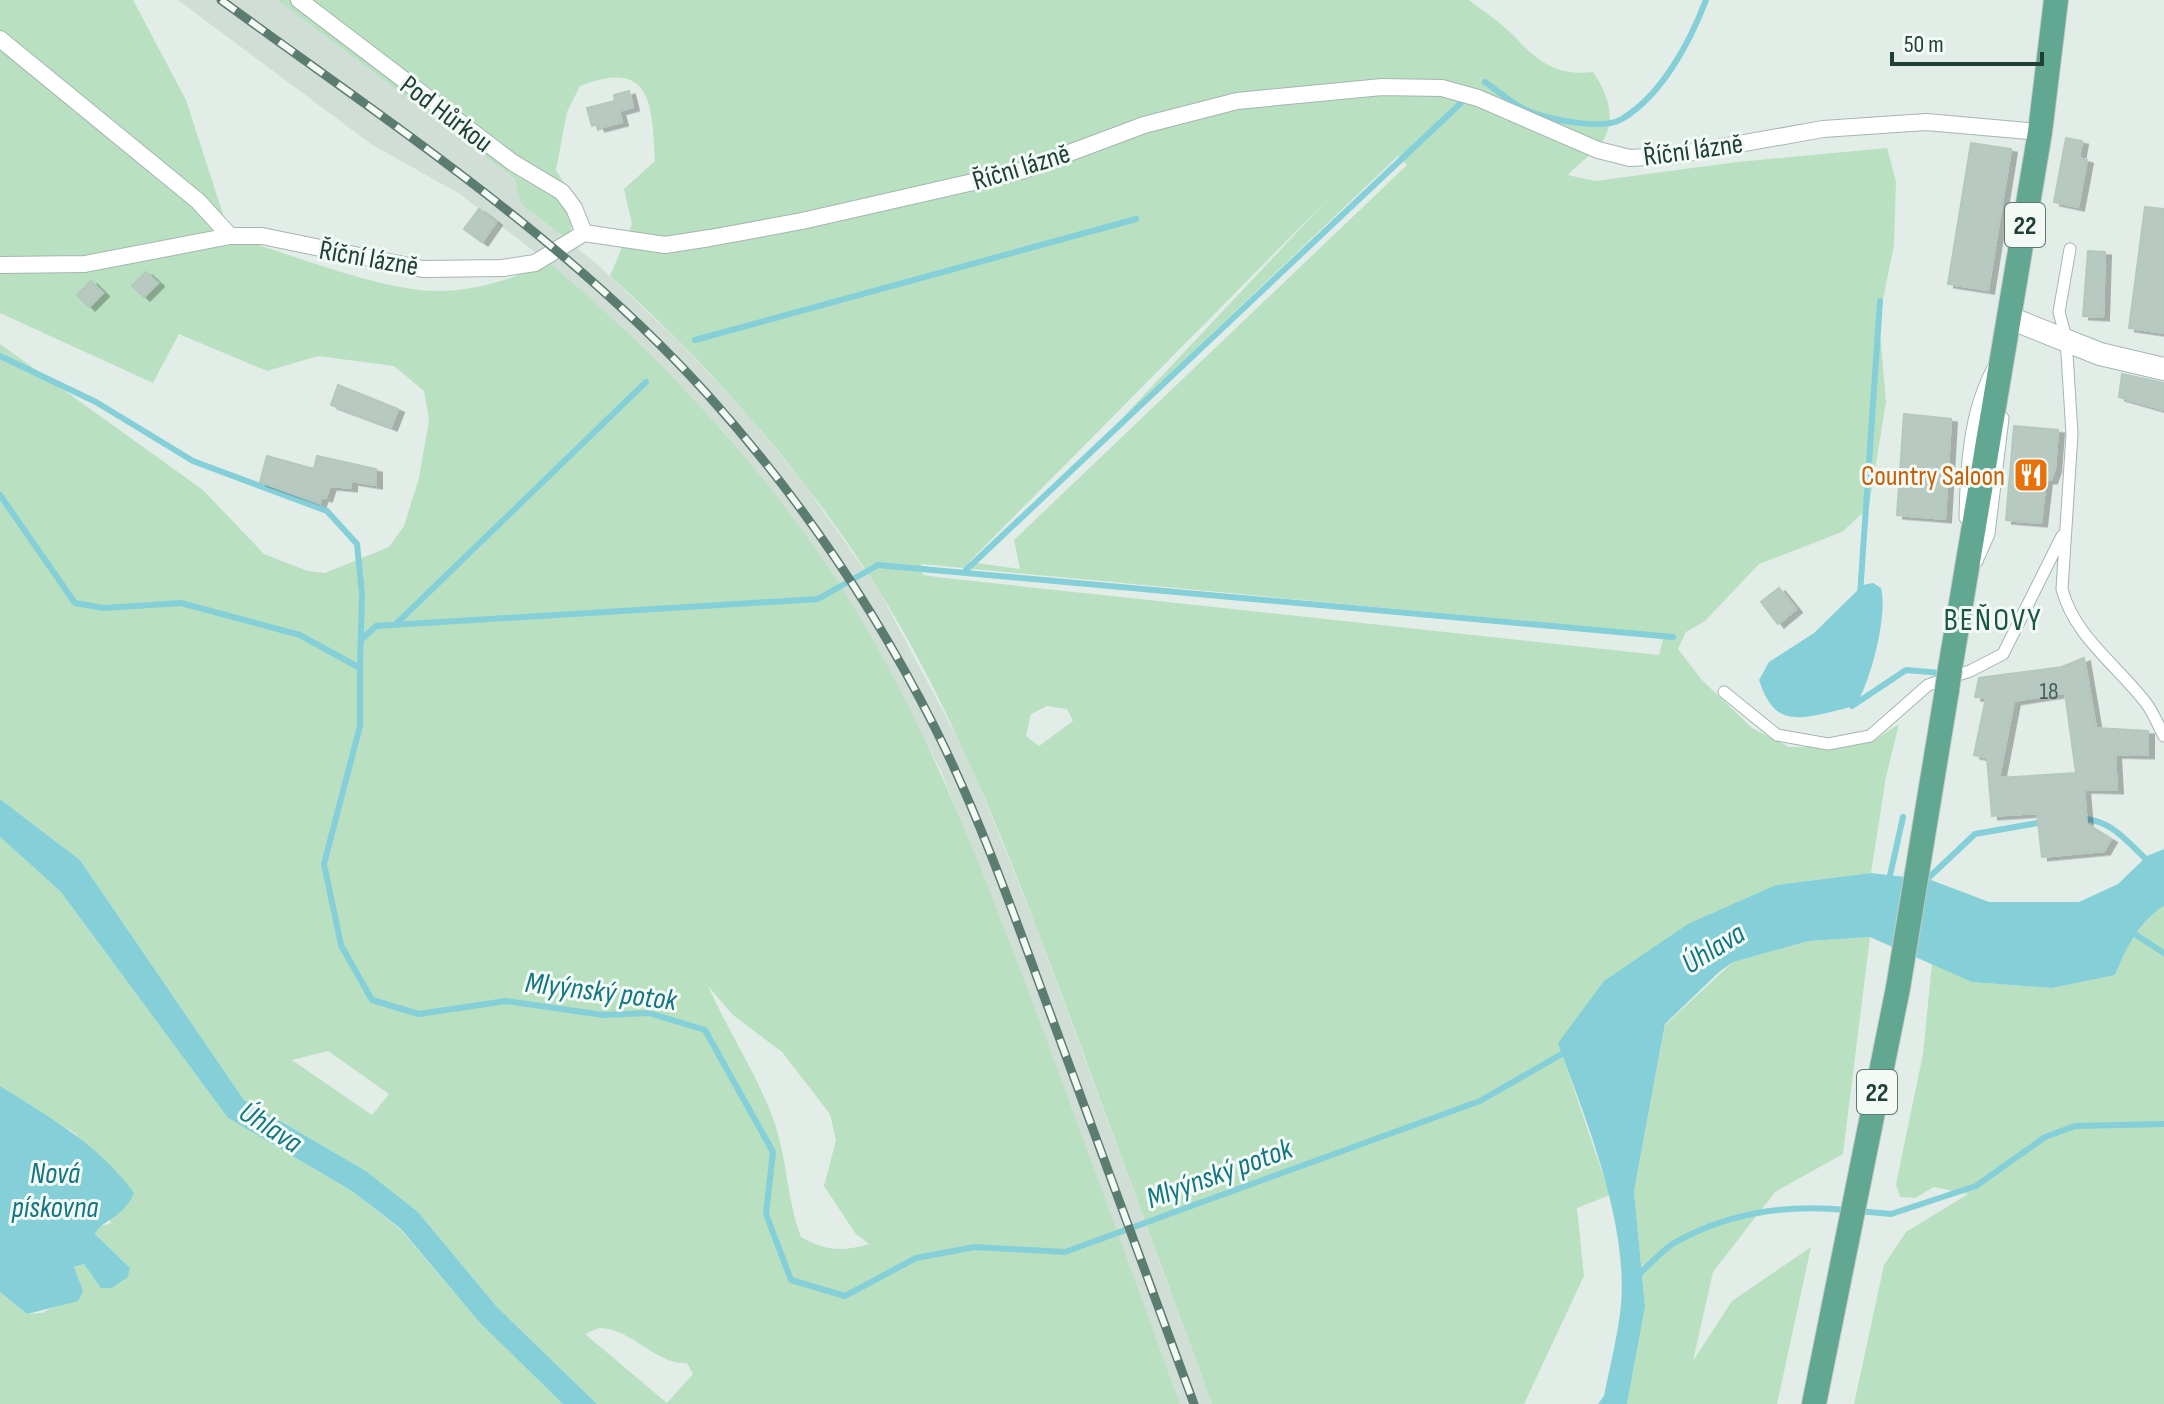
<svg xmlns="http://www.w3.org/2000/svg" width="2164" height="1404" viewBox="0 0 2164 1404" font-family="'Sofia Sans Condensed',sans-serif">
<defs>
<filter id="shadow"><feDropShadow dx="6" dy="3.5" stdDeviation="0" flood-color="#0004"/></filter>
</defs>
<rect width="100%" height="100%" fill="#e2ede8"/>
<path fill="#d0ded6" d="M178,0H277L514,178L521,204L598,265L678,341L745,411L805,485L878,589L967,756L1034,921L1212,1404H1180L1006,932L940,769L852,605L781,503L723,431L657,362L548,262L460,194L371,144Z"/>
<path fill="#b9e1c1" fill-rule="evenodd" d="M0,0H133L186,100L230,236C288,253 385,293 443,291C479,290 516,278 548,262C665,360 772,475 852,604C931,734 985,875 1038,1017C1086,1146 1133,1275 1180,1404H597L497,1307L418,1212L366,1171L244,1100L80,860L0,799V344L203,490L264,554L308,571L325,573L389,547L404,526L419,478L429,420L424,391L394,366L318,356L267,371L179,334L153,383L0,313ZM708,986L733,1015L782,1052L830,1114L836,1140L824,1186L855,1233L869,1244C842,1252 826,1251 801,1237C787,1199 787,1160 775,1124C758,1075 729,1033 708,986ZM328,1051L389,1094L372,1115L292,1060ZM599,1328C632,1328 655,1365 687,1363L693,1374L667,1403L585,1334Z
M277,0H1469C1483,11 1500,22 1513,35C1537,61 1556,76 1593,72C1606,91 1617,117 1604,139C1597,152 1578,163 1568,175L1595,181L1737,162L1887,148L1896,181L1894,245L1879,319L1886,402L1869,507L1842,532L1759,564L1705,621L1686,632L1678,649L1701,679L1752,728L1789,747H1844L1875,740L1899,724L1886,777L1871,873L1776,885L1558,1042L1610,1195L1577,1208L1584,1276L1524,1404H1212C1166,1278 1119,1151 1073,1025C1017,875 962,723 876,586C803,471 712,367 610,276L632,224L624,189L655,161C652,104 652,58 580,86L567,112L556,170L580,210L566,239L521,204L514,178ZM1398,156L1407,165L1014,540L1020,569L969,562L1330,197L1112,429ZM921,564L1663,634L1664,635L1659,655L945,578L923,575ZM1047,706L1067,709L1073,721L1039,746L1026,736L1031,714Z
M0,837L61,892L228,1118L352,1191L401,1230L480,1323L563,1404H0V1292L27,1314L42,1313L83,1291L73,1268L84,1264L112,1288L128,1277L130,1268L95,1234L98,1227L111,1223L76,1134L0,1086Z
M2164,906V1404H1854L1884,1265L1906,1232L1968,1194L1934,1187L1915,1198L1900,1197L1896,1184L1923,1054L1932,963L1972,982L2052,988L2115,975C2126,949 2139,921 2164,906Z
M1870,937L1843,1154L1775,1192L1713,1272L1693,1361L1732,1301L1811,1247L1777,1404H1627L1645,1307L1634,1191L1665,1025L1733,962L1809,941Z"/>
<path fill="#84cfd8" d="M1873,583L1881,588C1888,615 1871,679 1857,703C1848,709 1837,710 1827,713C1788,722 1772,719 1759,680L1769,662L1814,633L1863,585Z
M0,799L80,860L244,1100L366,1171L418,1212L497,1307L597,1404H563L480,1323L401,1229L352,1191L228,1118L61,892L0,837Z
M2164,849V906C2139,921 2126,949 2115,975L2052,988L1972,982L1870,937L1809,941L1733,962L1719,972L1665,1024L1634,1191L1645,1307L1627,1404H1598L1604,1396C1610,1366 1618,1335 1621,1305C1628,1220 1586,1121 1558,1043L1604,981L1688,924L1776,885L1871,873L1931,880L1989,902H2079L2118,884L2147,856Z
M0,1086C49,1117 100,1145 134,1193C123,1219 101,1220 95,1234L130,1268L128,1277L112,1288H101L84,1264L74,1267L83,1291L78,1301L27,1314L0,1292Z"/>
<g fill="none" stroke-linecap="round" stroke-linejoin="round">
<path stroke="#84cfd8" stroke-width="6" d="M1485,82C1498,91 1511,103 1526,110C1546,119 1602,131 1622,119C1662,95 1690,42 1706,0
M695,340L1136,219
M0,356L96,402L193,461L327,511L357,544L362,594L360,668
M0,495L75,603L104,608L181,603L300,635L360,668V726L324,864L341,945L372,1000L419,1014L506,1001L603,1015L649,1013L705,1030L773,1152L766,1214L791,1280L845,1296L916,1258L975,1247L1065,1252L1480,1101L1567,1051
M966,570L1461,103
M1860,595L1880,301
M396,624L646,382
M362,639L376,626L818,599L878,565L1673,637
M1852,706L1906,670L1941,673
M2079,819C2110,817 2129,844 2151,864
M1889,880L1903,817
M1923,883L1975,834L2043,822
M2130,931L2164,953
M1858,1211L1891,1214L1976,1186L2045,1137L2075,1126L2164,1124
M1637,1276C1649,1266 1661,1251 1674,1243C1727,1213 1787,1204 1847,1210"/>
</g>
<path fill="#b7c9c0" stroke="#b3c8be" stroke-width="2" fill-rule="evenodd" filter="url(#shadow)" d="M629,91L633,107L619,111L622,122L599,128L597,124L592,126L587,108L615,101L614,95Z
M2066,138L2082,141L2079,158L2087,160L2078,207L2054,202Z
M1971,143L2011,149L1988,290L1948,284Z
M2145,207L2164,209V333L2129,328Z
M479,209L496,222L482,242L464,229Z
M2088,251L2105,252L2103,317L2083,316Z
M146,272L158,283L144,297L132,286Z
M91,281L103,293L89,307L77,295Z
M2122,374L2164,383V410L2119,397Z
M338,385L398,409L391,427L331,405Z
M1904,414L1951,419L1945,519L1897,515Z
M2014,426L2058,430L2055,469L2051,480H2046L2041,523L2006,520Z
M267,456L314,469L317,456L376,469V485L351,481V488L330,486L326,498L322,497L320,503L260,482Z
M1779,588L1796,609L1778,624L1761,602Z
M2084,658L2096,728L2148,731V755L2115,754L2117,790L2084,789L2087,824L2111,839L2104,851L2042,857L2037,813L1992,816L1987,758L1974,755L1986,698L1975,697L1979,678L2062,667ZM2065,693L2076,773L1999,778L2014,701Z"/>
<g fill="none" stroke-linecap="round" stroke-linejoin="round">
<defs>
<path id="service" d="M2070,249L2059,312L2066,338L2072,434L2062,589C2074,636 2117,665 2146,703C2153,712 2158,725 2164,736
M1965,518C1966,468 1969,412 1993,368
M1977,561L1989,534L2003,418
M1724,692L1777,735L1828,744L1870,736L1928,685L1970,671L2003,654L2062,536"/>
<path id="pedestrian" d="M299,0L512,162L562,192L574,208L584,233
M0,39L198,201L230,236
M0,265L85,264L230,236H262L423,269L503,268L535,263L584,233L665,245L710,238L802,221L1021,171L1144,125L1237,101L1382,87L1442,88L1478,98L1598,150L1630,158L1677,155L1823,129L1926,122L2040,132"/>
<path id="minor" d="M2010,318L2100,354L2164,369"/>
<path id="primary" d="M1950,669L2040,132L2056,0
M1814,1404L1898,988L1947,690"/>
</defs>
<use href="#service" stroke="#a4b6af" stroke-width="13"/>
<use href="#pedestrian" stroke="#a4b6af" stroke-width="18"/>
<use href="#minor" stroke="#a4b6af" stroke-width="24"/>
<use href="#primary" stroke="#c1cac7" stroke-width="26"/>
<use href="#service" stroke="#fff" stroke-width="11"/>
<use href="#pedestrian" stroke="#fff" stroke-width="16"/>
<use href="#minor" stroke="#fff" stroke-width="22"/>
<use href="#primary" stroke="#62a792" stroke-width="24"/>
<defs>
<path id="rail" d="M221,0C388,122 567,239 707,394C798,495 874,607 935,728C985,828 1021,935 1060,1040C1105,1161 1149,1283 1194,1404"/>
</defs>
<use href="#rail" stroke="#5a7c71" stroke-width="9"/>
<use href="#rail" stroke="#f3faf6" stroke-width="6" stroke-dasharray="18" stroke-linecap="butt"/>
<defs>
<path id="primary-bridge" d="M1947,690L1950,669"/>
</defs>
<use href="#primary-bridge" stroke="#c1cac7" stroke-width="26" stroke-linecap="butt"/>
<use href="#primary-bridge" stroke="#62a792" stroke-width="24"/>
</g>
<defs>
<symbol id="restaurant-square" viewBox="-11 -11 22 22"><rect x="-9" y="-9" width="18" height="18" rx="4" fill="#e8710a" stroke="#f3faf6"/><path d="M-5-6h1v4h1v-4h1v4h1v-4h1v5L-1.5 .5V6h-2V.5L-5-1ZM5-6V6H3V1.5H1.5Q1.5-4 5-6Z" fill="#fff"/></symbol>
</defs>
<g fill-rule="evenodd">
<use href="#restaurant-square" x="2011" y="455" width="40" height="40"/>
</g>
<g text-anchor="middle" stroke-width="6" stroke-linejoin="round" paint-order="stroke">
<g font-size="24" fill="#466258">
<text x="2049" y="699">18</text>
</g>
<g fill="#f3faf6" stroke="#5f7870" stroke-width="2">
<rect x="2005" y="203" width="40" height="44" rx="6"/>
<rect x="1857" y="1070" width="40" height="44" rx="6"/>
</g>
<g font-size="26" font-weight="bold" fill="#204036">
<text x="2025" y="234">22</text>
<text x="1877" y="1101">22</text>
</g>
<g font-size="28" fill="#204036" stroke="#f3faf6">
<text transform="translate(447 113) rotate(37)" y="10">Pod Hůrkou</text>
<text transform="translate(1693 149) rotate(-8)" y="10">Říční lázně</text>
<text transform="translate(1021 166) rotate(-17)" y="10">Říční lázně</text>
<text transform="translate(369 257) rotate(10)" y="10">Říční lázně</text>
</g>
<g font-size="28" fill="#c56008" stroke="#f3faf6" text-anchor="end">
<text x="2005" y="485">Country Saloon</text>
</g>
<g font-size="30" font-style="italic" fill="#147682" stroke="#f3faf6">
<text transform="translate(1713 948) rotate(-32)" y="10">Úhlava</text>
<text transform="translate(601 991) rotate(7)" y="10">Mlyýnský potok</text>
<text transform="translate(271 1127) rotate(33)" y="10">Úhlava</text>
<text x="55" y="1183">Nová<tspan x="55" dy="34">pískovna</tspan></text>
<text transform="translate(1219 1173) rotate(-20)" y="10">Mlyýnský potok</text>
</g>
<g font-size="32" letter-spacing="2" fill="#1a5543" stroke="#f3faf6">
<text x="1993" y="630">BEŇOVY</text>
</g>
</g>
<path d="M1892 52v12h150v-12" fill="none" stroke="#204036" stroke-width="4"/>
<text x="1904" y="52" font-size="24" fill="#204036" stroke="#f3faf6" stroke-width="6" paint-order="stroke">50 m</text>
</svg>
